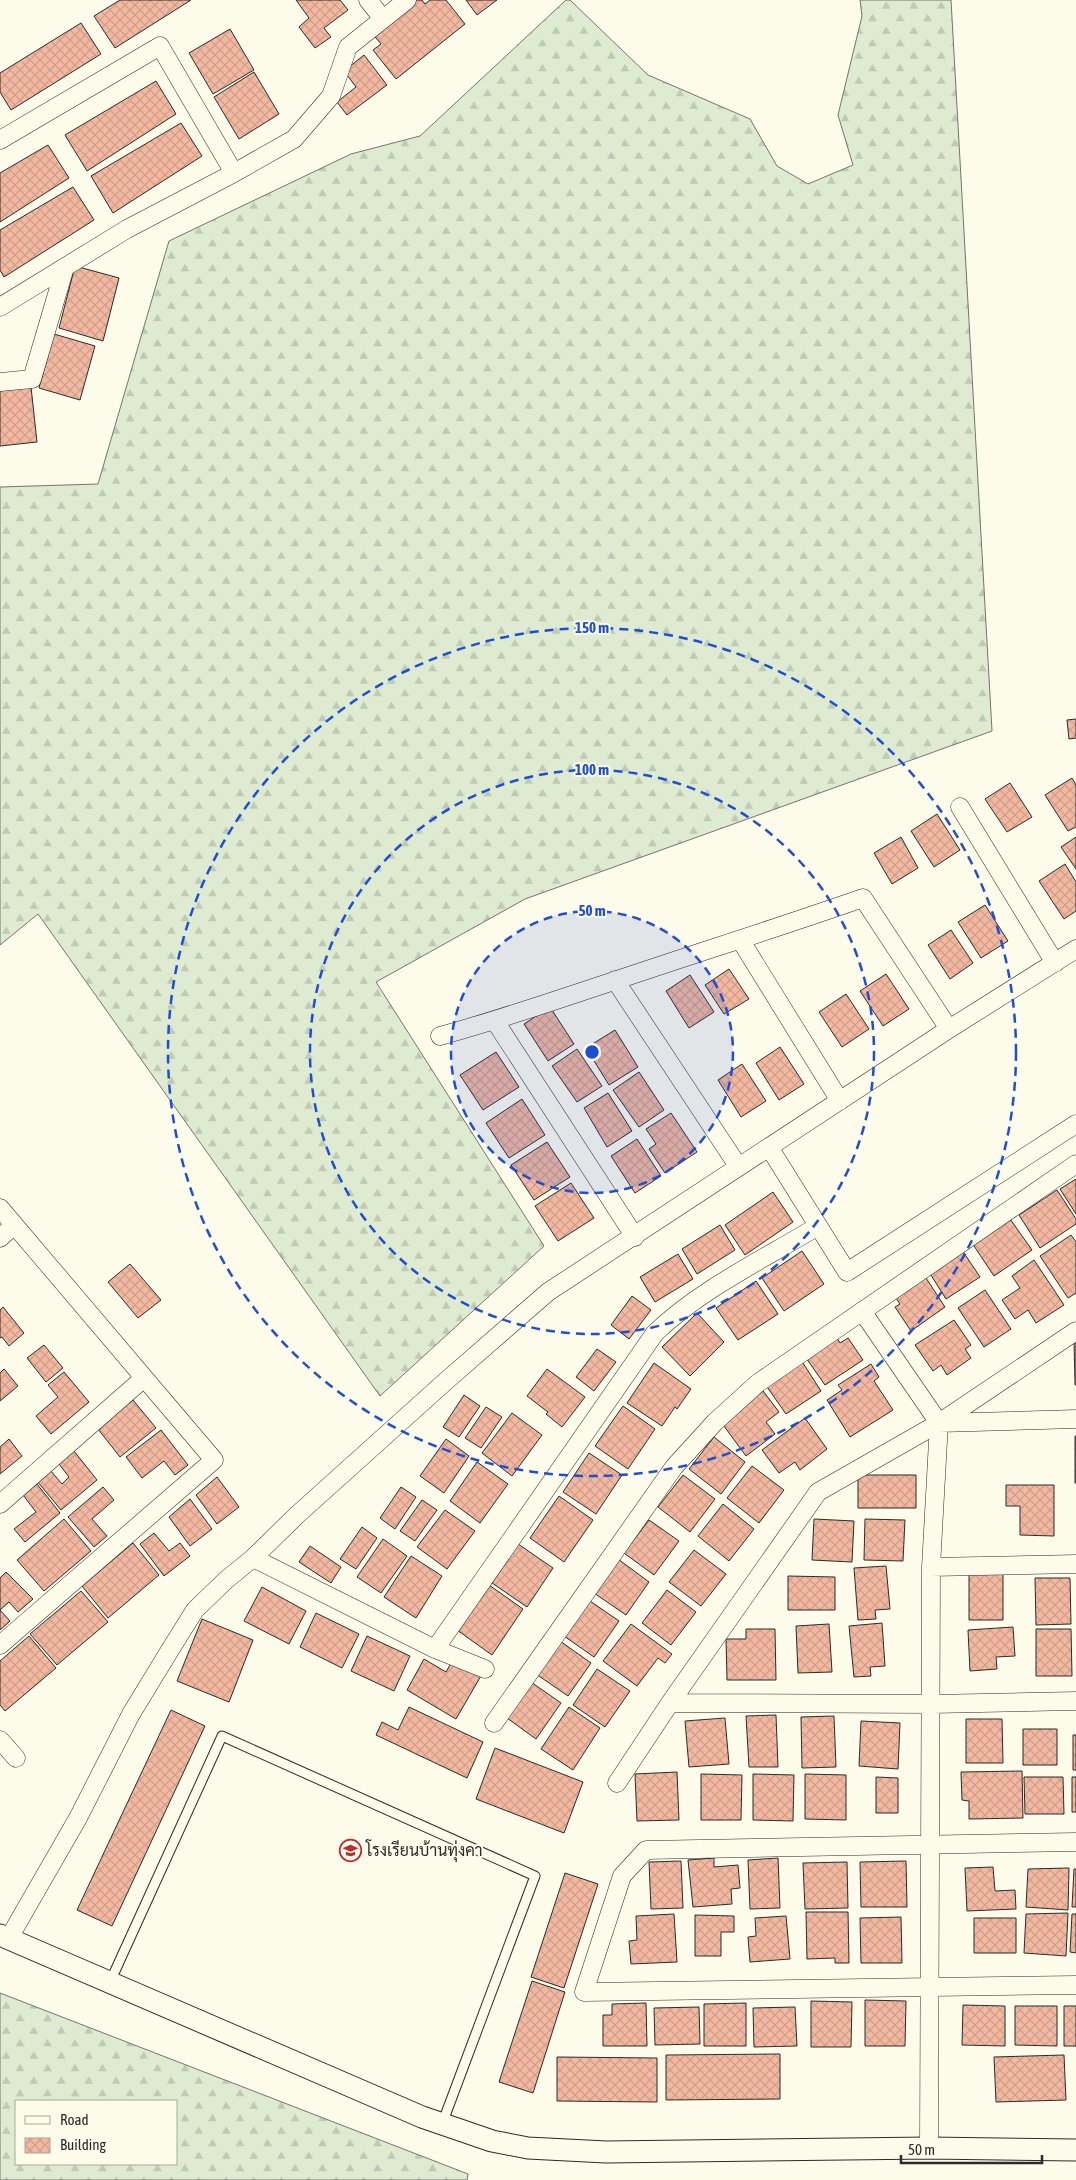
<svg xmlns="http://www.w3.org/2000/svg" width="1076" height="2180" viewBox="0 0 1076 2180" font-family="'Asap Condensed',Sarabun,sans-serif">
<defs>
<pattern id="forest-firs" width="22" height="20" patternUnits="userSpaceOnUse" patternTransform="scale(1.25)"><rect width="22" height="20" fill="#deebd1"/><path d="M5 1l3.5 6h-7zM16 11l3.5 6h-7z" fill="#bfcab4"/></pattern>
<pattern id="building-cross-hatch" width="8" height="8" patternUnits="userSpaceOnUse" patternTransform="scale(1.25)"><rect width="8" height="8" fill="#f2b8a0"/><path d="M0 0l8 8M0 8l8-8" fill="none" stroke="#d09e8a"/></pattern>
</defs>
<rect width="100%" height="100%" fill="#fdfbea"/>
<path fill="url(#forest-firs)" stroke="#74746e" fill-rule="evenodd" d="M566,0H570L648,75L750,119L777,166L808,184L853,165L838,115L862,16L860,0H951L992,731L525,899L376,982L544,1246L380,1396L38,914L0,945V487L98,484L169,241L351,154L420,136Z
M0,1993L468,2174L467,2180H0ZM16,2101H176V2164H16Z"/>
<path fill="url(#building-cross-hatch)" stroke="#2b2b2b" d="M120,0H191L115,48L94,16Z
M296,0H340L348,10L324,28L331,37L315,48L299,27L309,18Z
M412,0H422L425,4L430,0H446L465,24L396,79L373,50L381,44L371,32Z
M466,0H497L477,15Z
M81,23L101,54L11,110L0,92V73Z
M230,29L254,70L213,94L189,53Z
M364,55L387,85L347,115L337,102L356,87L344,71Z
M254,72L279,114L239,139L214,97Z
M156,81L176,114L87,171L65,135Z
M181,123L202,156L113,213L91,176Z
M48,145L69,178L0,222V173Z
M73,187L94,220L4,277L0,270V230Z
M75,266L119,278L103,341L59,328Z
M54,334L95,346L80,400L39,388Z
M31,387L37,442L0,446V390Z
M1076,719V738L1069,739L1067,720Z
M1072,778L1076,785V827L1068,831L1045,795Z
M1010,783L1032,817L1007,832L985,799Z
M937,814L960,850L934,867L911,831Z
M901,837L918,868L892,884L874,853Z
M1076,837V869L1061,847Z
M1065,864L1076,882V911L1064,919L1039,881Z
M985,905L1008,941L981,958L958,922Z
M951,930L973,963L950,979L928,945Z
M729,969L749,999L724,1014L705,985Z
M886,974L909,1009L883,1026L860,991Z
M690,975L714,1012L689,1028L666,991Z
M846,994L869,1029L842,1047L819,1012Z
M550,1007L574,1044L548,1061L524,1024Z
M615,1030L638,1067L609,1085L586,1048Z
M780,1047L804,1084L779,1100L756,1063Z
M577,1049L602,1086L577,1102L552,1066Z
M496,1052L519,1087L483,1110L460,1075Z
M742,1064L766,1101L741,1117L718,1080Z
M639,1072L664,1110L639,1127L613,1090Z
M608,1093L632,1131L607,1147L584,1108Z
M522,1099L545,1135L509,1158L486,1123Z
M671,1113L697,1152L665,1173L649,1149L656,1144L646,1129Z
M637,1139L661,1176L635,1193L611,1156Z
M547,1142L570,1177L534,1200L511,1165Z
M1076,1179V1214L1060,1189Z
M571,1183L594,1218L558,1241L535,1206Z
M1057,1190L1076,1219V1224L1040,1248L1019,1215Z
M773,1192L793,1222L745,1255L725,1225Z
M1010,1219L1032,1250L994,1276L972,1243Z
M720,1225L735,1250L697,1274L682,1249Z
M1071,1235L1076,1242V1293L1068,1298L1040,1256Z
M962,1250L980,1277L946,1299L929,1272Z
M802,1251L824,1284L784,1311L762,1278Z
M678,1254L693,1279L655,1302L640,1277Z
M1034,1260L1064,1305L1036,1323L1028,1310L1015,1319L1002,1300L1020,1288L1012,1276Z
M130,1264L161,1300L138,1318L108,1282Z
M924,1275L945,1307L911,1331L895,1307L900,1304L894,1295Z
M756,1281L778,1314L738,1340L716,1308Z
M985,1290L1011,1329L984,1347L958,1308Z
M632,1296L651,1310L629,1339L611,1325Z
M3,1307L24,1333L9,1346L2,1337L0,1338V1310Z
M697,1313L724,1342L690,1376L662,1347Z
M954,1320L971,1345L965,1349L971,1358L947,1375L941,1365L933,1371L915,1345Z
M835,1335L840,1343L848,1338L863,1360L825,1385L804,1355Z
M1074,1340H1076V1385H1075Z
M44,1345L63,1368L46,1382L27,1358Z
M597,1349L616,1362L594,1391L576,1377Z
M801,1360L821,1391L786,1414L765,1384Z
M654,1363L691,1389L677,1409L675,1407L662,1426L627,1403Z
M871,1364L879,1377L874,1381L893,1410L850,1437L827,1400L842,1390L838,1385Z
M4,1369L18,1386L0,1401V1373Z
M547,1369L585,1397L562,1427L546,1414L548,1412L527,1396Z
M64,1372L89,1402L51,1434L36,1416L58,1397L48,1385Z
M763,1391L779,1412L766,1422L775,1434L746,1456L721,1422Z
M464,1395L480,1406L459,1437L443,1427Z
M133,1400L156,1428L120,1457L98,1429Z
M623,1406L655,1429L628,1469L595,1446Z
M486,1407L502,1417L481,1448L465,1438Z
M512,1413L542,1435L512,1476L482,1453Z
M805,1418L827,1449L800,1470L795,1462L779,1473L762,1450Z
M161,1430L188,1465L175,1475L164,1461L142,1478L126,1457Z
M1075,1436H1076V1483H1075Z
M714,1437L745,1462L721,1494L689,1469Z
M9,1439L22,1456L0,1474V1447Z
M446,1439L469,1456L444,1493L420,1476Z
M74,1451L97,1480L61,1510L37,1481L50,1470L62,1484L69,1477L59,1464Z
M589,1453L622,1475L596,1514L563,1492Z
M477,1462L508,1484L480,1523L450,1501Z
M752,1466L784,1490L759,1523L727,1498Z
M683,1475L715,1499L690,1532L658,1507Z
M858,1475H916V1508H858Z
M217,1477L239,1507L217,1524L196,1495Z
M37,1484L60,1513L25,1542L14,1529L36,1512L23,1495Z
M1006,1485H1054V1536L1020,1535V1506H1006Z
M103,1487L114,1500L92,1519L107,1536L94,1547L68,1517Z
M401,1487L416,1497L395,1529L380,1518Z
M559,1496L593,1520L564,1562L530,1538Z
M190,1499L212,1529L190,1546L169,1517Z
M422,1500L437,1510L415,1541L400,1531Z
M723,1504L754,1529L729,1561L698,1536Z
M445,1510L475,1531L447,1569L417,1547Z
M64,1519L91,1551L44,1591L17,1560Z
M814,1519L854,1521L852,1562L812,1560Z
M865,1519L905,1520L903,1561L864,1560Z
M649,1520L679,1541L654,1575L624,1553Z
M362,1527L377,1538L356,1569L340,1559Z
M154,1533L169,1551L180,1543L190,1556L164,1576L140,1544Z
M383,1539L407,1556L381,1593L357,1577Z
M133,1543L159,1575L108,1618L82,1586Z
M518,1544L553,1568L527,1607L492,1583Z
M310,1546L341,1567L331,1583L299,1562Z
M694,1550L726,1574L701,1606L669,1582Z
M411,1556L442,1576L416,1618L384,1597Z
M618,1559L649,1582L626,1615L594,1593Z
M886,1566L890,1609L875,1610L876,1619L858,1620L854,1568Z
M969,1571H1003V1620H969Z
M6,1572L33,1599L18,1612L9,1602L0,1610L10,1621L0,1630V1578Z
M788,1576L835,1577V1610H788Z
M1035,1578H1070L1071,1624L1036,1625Z
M489,1585L523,1609L492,1655L457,1630Z
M262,1587L306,1611L289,1644L244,1621Z
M667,1590L696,1612L671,1645L642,1623Z
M81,1591L108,1622L57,1665L30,1634Z
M590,1601L619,1621L594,1657L564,1636Z
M316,1613L359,1634L342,1668L300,1647Z
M202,1619L253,1640L229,1702L177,1681Z
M882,1623L885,1666L870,1667L871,1676L854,1677L849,1626Z
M631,1624L672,1654L665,1663L658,1658L637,1686L603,1661Z
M829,1624L832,1672L798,1673L796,1626Z
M1013,1627L1015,1656L996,1657L997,1669L970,1671L968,1630Z
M746,1629H775L776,1680H727L726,1639H746Z
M1036,1629H1071L1072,1676H1036Z
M29,1636L56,1668L5,1711L0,1705V1661Z
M367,1636L410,1656L394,1691L351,1671Z
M560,1641L591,1663L568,1696L536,1674Z
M454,1658L482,1674L456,1719L407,1690L424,1659L446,1672Z
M597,1669L630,1691L605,1727L573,1705Z
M531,1682L561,1703L536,1739L507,1718Z
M409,1707L483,1742L467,1778L376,1735L382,1722L398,1730Z
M569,1707L600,1728L573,1770L541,1749Z
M171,1710L205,1726L112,1926L77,1910Z
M776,1715L778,1767H749L746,1716Z
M834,1716L836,1767L802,1768L801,1717Z
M725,1718L729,1764L689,1767L685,1721Z
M966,1719H1002L1003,1763H966Z
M861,1721L900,1723L898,1769L859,1766Z
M1023,1729H1057V1765H1023Z
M1073,1735H1076V1770H1073Z
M495,1748L583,1782L564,1833L476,1799Z
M1022,1771L1023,1818L969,1819V1801L962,1800L961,1772Z
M677,1772L679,1820L637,1821L635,1774Z
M701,1774L742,1775L741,1820H701Z
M753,1774L794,1775L793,1821L753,1820Z
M805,1774L846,1775V1820L805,1819Z
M876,1777L898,1778V1813H876Z
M1024,1777H1063L1064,1814H1025Z
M1072,1777H1076V1812H1072Z
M714,1858V1867L738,1865L740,1888L731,1889L732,1904L693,1907L688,1860Z
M778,1858L780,1908L750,1909L748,1860Z
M681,1861L683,1908L651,1909L649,1862Z
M906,1861L907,1907H861L860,1862Z
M847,1862L848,1908L805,1909L803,1863Z
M993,1867L995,1891L1015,1890L1016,1909L967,1911L965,1868Z
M1069,1868L1068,1910L1026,1907L1028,1869Z
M1074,1869H1076V1907H1072Z
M565,1873L598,1884L564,1988L531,1977Z
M806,1912H848L849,1963H835V1958L807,1959Z
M1068,1913L1066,1956L1024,1953L1026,1914Z
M674,1914L677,1962L631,1964L629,1941L637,1940L636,1916Z
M1072,1914H1076V1953L1070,1952Z
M695,1915L734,1916V1932H721V1956H695Z
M786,1916L790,1959L750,1962L748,1937L756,1936L755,1918Z
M901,1917L902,1963H861L860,1918Z
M974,1918H1016V1953H974Z
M532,1981L565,1992L533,2093L499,2082Z
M865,2000L906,2001L905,2046H865Z
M811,2001L852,2002L851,2047H811Z
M646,2003L647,2046H603V2015H612V2004Z
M746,2003V2046H704V2004Z
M963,2005L1005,2006V2046L962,2045Z
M1015,2006H1057V2046L1015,2045Z
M1064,2006H1076V2046H1064Z
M699,2007L700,2044L655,2045L654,2008Z
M795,2007L797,2046L754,2047L753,2008Z
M780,2054V2099L666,2100V2055Z
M1064,2055L1066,2100L996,2102L994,2057Z
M557,2057L657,2058V2102L557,2101Z"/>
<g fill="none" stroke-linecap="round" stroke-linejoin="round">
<defs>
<path id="service" d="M110,1982L222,1736L535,1876L442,2124"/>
<path id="minor" d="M368,0L383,19
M0,140L160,46L234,173
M0,307L127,229L234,173L294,139L331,96L348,47L407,0
M0,382L32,379L65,267
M960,807L1055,963
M741,941L840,1101
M615,980L738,1166
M495,1021L635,1237
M440,1036C499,1020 556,1000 614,981C697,953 780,927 863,898L949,1029
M769,1147L847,1272L1076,1124
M0,1208L214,1460L0,1645
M0,1238L14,1225
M862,1311L939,1423L931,1567L929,2148
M939,1423L1076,1419
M0,1504L144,1378
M253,1558L435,1649L485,1669
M931,1567L1076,1564
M435,1649L655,1333C701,1289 764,1259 818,1226
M670,1703L932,1704L1076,1701
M494,1723L674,1467L715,1422L758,1383L1076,1164
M0,1740L16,1758
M617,1783L670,1703L818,1492L939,1423L1076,1331
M1076,1842L646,1850L622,1876L584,1992L1076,1985
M9,1938L78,1818L131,1714L170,1650L195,1610L226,1580L253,1558L297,1515L446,1381L548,1292L949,1029L1076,949"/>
<path id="tertiary" d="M0,1935L422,2117L492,2141L528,2148L606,2152L929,2148L1076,2150"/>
</defs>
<use href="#service" stroke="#2b2b2b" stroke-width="11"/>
<use href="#minor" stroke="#2b2b2b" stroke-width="19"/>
<use href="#tertiary" stroke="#2b2b2b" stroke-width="23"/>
<use href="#service" stroke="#fdfbea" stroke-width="9"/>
<use href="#minor" stroke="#fdfbea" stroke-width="18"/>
<use href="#tertiary" stroke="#fdfbea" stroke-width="21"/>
</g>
<circle cx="592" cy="1052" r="141" fill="#1d4ed8" fill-opacity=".12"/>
<g fill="none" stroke="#1d4ed8" stroke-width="2.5" stroke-dasharray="9 6">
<circle cx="592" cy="1052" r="141"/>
<circle cx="592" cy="1052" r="282"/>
<circle cx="592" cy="1052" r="424"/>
</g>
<defs>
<symbol id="school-ring" viewBox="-11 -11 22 22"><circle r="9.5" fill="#fdfbea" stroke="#c62828" stroke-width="1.5"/><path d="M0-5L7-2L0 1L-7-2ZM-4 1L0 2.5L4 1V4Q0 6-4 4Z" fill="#c62828"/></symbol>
</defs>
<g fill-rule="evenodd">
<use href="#school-ring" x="338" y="1838" width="25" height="25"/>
</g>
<g text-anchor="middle" stroke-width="4" stroke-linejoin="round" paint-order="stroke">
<g font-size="16" fill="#2b2b2b" stroke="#fdfbea" text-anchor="start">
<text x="366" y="1856">โรงเรียนบ้านทุ่งคา</text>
</g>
</g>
<circle cx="592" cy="1052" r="8" fill="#1d4ed8" stroke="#fdfbea" stroke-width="2.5"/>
<g font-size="15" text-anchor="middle" font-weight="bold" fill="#1d4ed8" stroke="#fdfbea" stroke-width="4" stroke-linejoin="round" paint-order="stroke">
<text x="592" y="633">150 m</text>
<text x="592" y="775">100 m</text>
<text x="592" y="916">50 m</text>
</g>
<rect x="15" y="2100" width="162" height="65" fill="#fdfbea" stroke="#a9a89e"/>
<rect x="25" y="2116" width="25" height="8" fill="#fdfbea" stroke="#a9a89e"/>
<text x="60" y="2125" font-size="15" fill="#2b2b2b">Road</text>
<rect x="25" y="2138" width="25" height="15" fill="url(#building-cross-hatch)" stroke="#a9a89e"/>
<text x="60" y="2150" font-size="15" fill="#2b2b2b">Building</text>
<path d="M901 2155v8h141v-8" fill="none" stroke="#2b2b2b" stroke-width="2.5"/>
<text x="908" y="2155" font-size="15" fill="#2b2b2b" stroke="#fdfbea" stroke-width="4" paint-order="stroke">50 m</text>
</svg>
